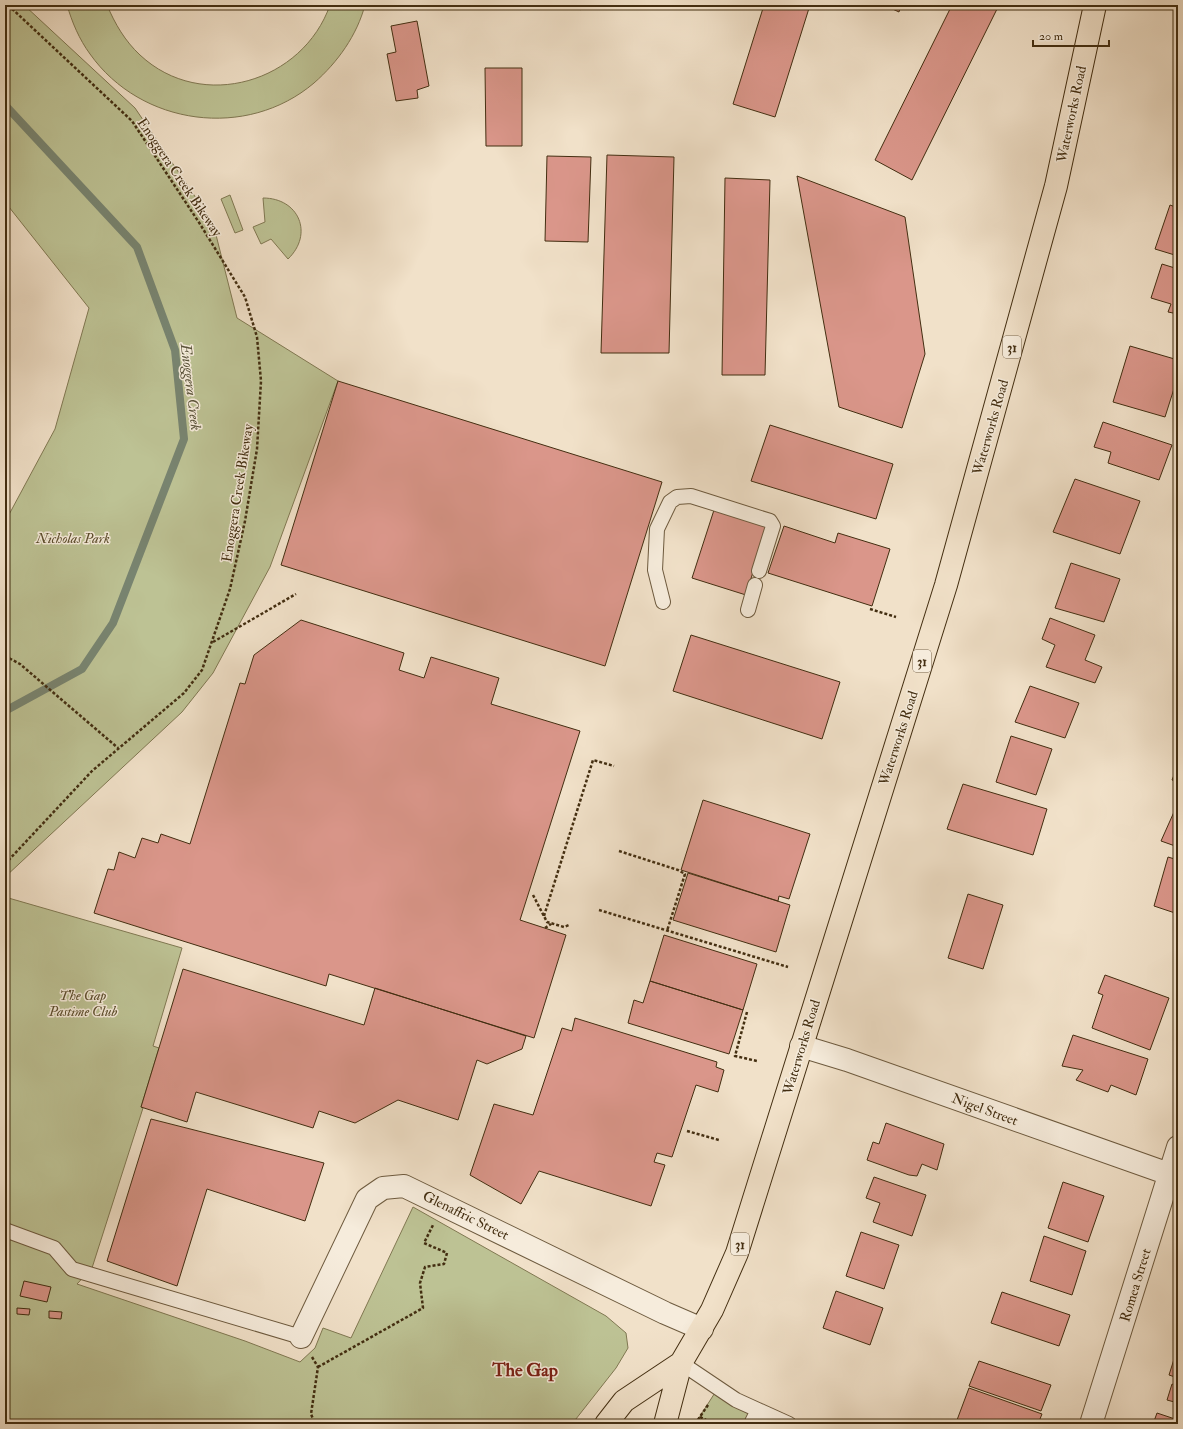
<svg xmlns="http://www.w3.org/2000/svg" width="1183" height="1429" viewBox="0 0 1183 1429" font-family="'IM FELL Double Pica',serif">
<rect width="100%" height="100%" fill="#f1e1c9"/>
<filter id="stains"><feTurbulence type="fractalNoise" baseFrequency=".005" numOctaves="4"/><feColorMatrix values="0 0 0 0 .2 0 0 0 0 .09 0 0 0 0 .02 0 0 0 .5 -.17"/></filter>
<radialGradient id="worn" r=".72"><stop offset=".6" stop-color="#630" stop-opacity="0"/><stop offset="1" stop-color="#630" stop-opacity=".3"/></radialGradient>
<path fill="#bdc294" stroke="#807852" d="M5,5H24L135,108L213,223L237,318L338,381L270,567L213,673L182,712L5,877V522L55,429L89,308L5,202Z
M67,5H107C115,24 125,41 140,55C202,113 303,82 330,5H365C357,35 338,62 314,83C247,140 141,126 90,54C79,39 72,22 67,5Z
M230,195L243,230L235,233L221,199Z
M263,198C299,198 314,234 288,259L271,239L261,244L253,227L265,222Z
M5,897L182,948L153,1046L159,1048L141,1107L143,1108L92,1268L77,1284L245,1341L300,1362L315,1348L323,1328L351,1338L413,1207L606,1316L626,1333L628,1348L616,1368L572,1424H5Z
M718,1388L795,1424H695Z"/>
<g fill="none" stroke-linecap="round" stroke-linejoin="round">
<path stroke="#788470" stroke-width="8" d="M5,105L137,247L175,350L184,439L113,623L82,669L5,711"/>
</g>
<path fill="#da968a" stroke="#432e11" d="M575,5H585L581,10Z
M764,5H810L775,117L733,104Z
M884,5H901L899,12Z
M952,5H999L912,180L875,160Z
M417,21L429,86L417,90L418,98L396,101L387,54L396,52L391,26Z
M485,68H522V146H486Z
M607,155L674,157L669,353H601Z
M547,156L591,157L588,242L545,241Z
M797,176L905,217L925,354L902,428L839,407Z
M725,178L770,180L765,375H722Z
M1170,205L1178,208V256L1155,249Z
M1162,264L1178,269V314L1168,312L1171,304L1151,298Z
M1130,346L1178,360V376L1165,417L1113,402Z
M338,381L662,482L605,666L281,565Z
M1103,422L1172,445L1159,480L1108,463L1111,452L1094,447Z
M770,425L893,464L876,519L751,481Z
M1075,479L1140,501L1120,554L1053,532Z
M714,510L767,526L746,595L692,578Z
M784,526L835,543L838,533L890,549L872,606L768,573Z
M1071,563L1120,579L1104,622L1055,608Z
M1050,618L1095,635L1085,660L1102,667L1095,683L1046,667L1055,645L1042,639Z
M301,620L404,653L399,670L424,678L431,657L499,678L491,704L580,731L520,920L566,935L534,1038L329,974L326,986L94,913L108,869L114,870L119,852L135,858L142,838L158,843L161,834L190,844L240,683L245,684L254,655Z
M691,635L840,682L822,739L673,691Z
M1030,686L1079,703L1065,738L1015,722Z
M1011,736L1052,749L1036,795L996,782Z
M1178,765V782L1172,780Z
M963,784L1047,809L1033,855L947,829Z
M703,800L810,834L789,899L779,896L778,901L681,870Z
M1178,803V847L1161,841Z
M1168,857L1178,860V914L1154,906Z
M688,873L790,905L776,952L673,920Z
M968,894L1003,905L983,969L948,958Z
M664,935L757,964L743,1010L650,981Z
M183,969L364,1025L375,988L526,1036L522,1049L487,1064L477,1060L458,1120L398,1100L355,1123L319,1111L313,1128L196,1092L187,1122L141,1107Z
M1105,975L1169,998L1150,1050L1092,1028L1103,995L1098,993Z
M650,981L743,1010L729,1054L628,1023L634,1000L643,1003Z
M575,1018L717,1062L716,1067L724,1070L718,1092L696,1085L672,1157L657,1153L654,1162L665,1165L651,1206L539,1171L521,1204L470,1175L494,1104L533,1115L562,1028L572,1031Z
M1073,1035L1148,1059L1136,1095L1111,1085L1108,1092L1076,1080L1083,1070L1062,1066Z
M151,1119L324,1163L305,1221L207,1189L177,1286L107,1261Z
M886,1123L944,1144L937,1170L922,1164L917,1176L909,1175L867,1160L873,1142L879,1144Z
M874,1177L926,1195L912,1236L873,1222L880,1203L866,1198Z
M1063,1182L1104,1196L1088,1242L1048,1228Z
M861,1232L899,1245L884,1289L846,1276Z
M1044,1236L1086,1251L1072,1295L1030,1281Z
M24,1281L51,1287L47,1302L20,1296Z
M836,1291L883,1308L870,1345L823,1328Z
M1002,1292L1070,1315L1059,1346L991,1323Z
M17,1308L30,1309L29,1315L17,1314Z
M49,1311L62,1312L61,1319L49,1318Z
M1175,1356L1178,1357V1378L1169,1375Z
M979,1361L1051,1385L1041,1411L969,1386Z
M1172,1384L1177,1386L1178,1384V1403L1167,1400Z
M969,1388L1042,1414L1038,1424H967L957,1420Z
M1157,1413L1178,1420V1424H1153Z"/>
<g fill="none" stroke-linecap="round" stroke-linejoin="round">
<defs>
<path id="lane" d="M663,602L655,570L657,529L670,502L677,497L691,496L770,521L773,526L759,571
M748,610L755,585
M5,1230L54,1248L72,1269L301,1337
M681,1363L736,1400L789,1424
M751,1424L758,1410"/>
<path id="street" d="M801,1046L847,1060L1169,1174
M301,1337L367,1199L383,1188L404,1186L665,1313L702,1329
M1091,1424L1178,1147"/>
<path id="primary" d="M606,1424L624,1401L681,1363
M665,1424L681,1363L712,1310L737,1253L946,585L1056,186L1095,5"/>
</defs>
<use href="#lane" stroke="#6e5b3f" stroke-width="16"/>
<use href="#street" stroke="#6e5b3f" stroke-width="24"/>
<use href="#primary" stroke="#432e11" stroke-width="24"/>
<path stroke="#432e11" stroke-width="2.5" stroke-dasharray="3 2" stroke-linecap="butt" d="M870,609L896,617
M213,642L296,594
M5,656L20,664L118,748
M619,851L678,870L685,874L667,931
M5,864L92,771L184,693L202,670L230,589L245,521L257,449L261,381L257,337L245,297L200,224L132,121L8,5
M533,895L547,922L564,927L569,925
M599,910L788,967
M544,916L593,760L614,766
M545,928L551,924
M747,1012L735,1056L757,1061
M687,1131L719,1140
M312,1357L318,1367L311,1414L315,1424
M318,1367L423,1308L420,1283L425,1267L444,1264L447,1253L424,1243L433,1225
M700,1417L714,1424
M695,1424L708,1405"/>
<use href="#lane" stroke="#f6ecdc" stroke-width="14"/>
<use href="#street" stroke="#f6ecdc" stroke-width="22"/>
<use href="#primary" stroke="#f1e1c9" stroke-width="22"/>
</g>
<g text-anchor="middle" stroke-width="3" stroke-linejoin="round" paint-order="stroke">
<g fill="#f6ecdc" stroke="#79674e" stroke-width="1">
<rect x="1003" y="336" width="18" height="22" rx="3"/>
<rect x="913" y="650" width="18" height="22" rx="3"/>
<rect x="731" y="1233" width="18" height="22" rx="3"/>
</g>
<g font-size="13" font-weight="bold" fill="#432e11">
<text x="1012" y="352">31</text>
<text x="922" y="666">31</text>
<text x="740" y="1249">31</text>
</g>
<g font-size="14" fill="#432e11" stroke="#f6ecdc">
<text transform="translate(1071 114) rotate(-78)" y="5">Waterworks Road</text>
<text transform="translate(180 177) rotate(56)" y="5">Enoggera Creek Bikeway</text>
<text transform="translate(990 427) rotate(-74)" y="5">Waterworks Road</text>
<text transform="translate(237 493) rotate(-81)" y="5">Enoggera Creek Bikeway</text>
<text transform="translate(898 738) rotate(-72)" y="5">Waterworks Road</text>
<text transform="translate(801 1047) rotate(-73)" y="5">Waterworks Road</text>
<text transform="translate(985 1109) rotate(20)" y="5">Nigel Street</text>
<text transform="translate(466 1215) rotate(26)" y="5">Glenaffric Street</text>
<text transform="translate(1135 1285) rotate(-73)" y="5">Romea Street</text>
</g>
<g font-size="14" font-style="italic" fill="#5b4c2b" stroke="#f6ecdc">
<text x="73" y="543">Nicholas Park</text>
<text x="83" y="1000">The Gap<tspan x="83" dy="16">Pastime Club</tspan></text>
</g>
<g font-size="15" font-style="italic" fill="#595239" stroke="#f6ecdc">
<text transform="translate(191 387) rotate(83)" y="5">Enoggera Creek</text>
</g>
<g font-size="18" font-weight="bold" fill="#7a1f14" stroke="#f6ecdc">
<text x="525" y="1376">The Gap</text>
</g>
</g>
<rect width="1183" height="1429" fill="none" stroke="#f1e1c9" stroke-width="20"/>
<rect x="6" y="6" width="1171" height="1417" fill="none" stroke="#432e11" stroke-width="2"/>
<rect x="10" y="10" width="1163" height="1409" fill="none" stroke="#432e11"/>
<path d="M1033 40v6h76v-6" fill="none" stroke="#432e11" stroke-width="2"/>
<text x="1039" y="40" font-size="12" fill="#432e11" stroke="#f6ecdc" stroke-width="3" paint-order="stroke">20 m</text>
<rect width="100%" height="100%" filter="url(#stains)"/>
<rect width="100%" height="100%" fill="url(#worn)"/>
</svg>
